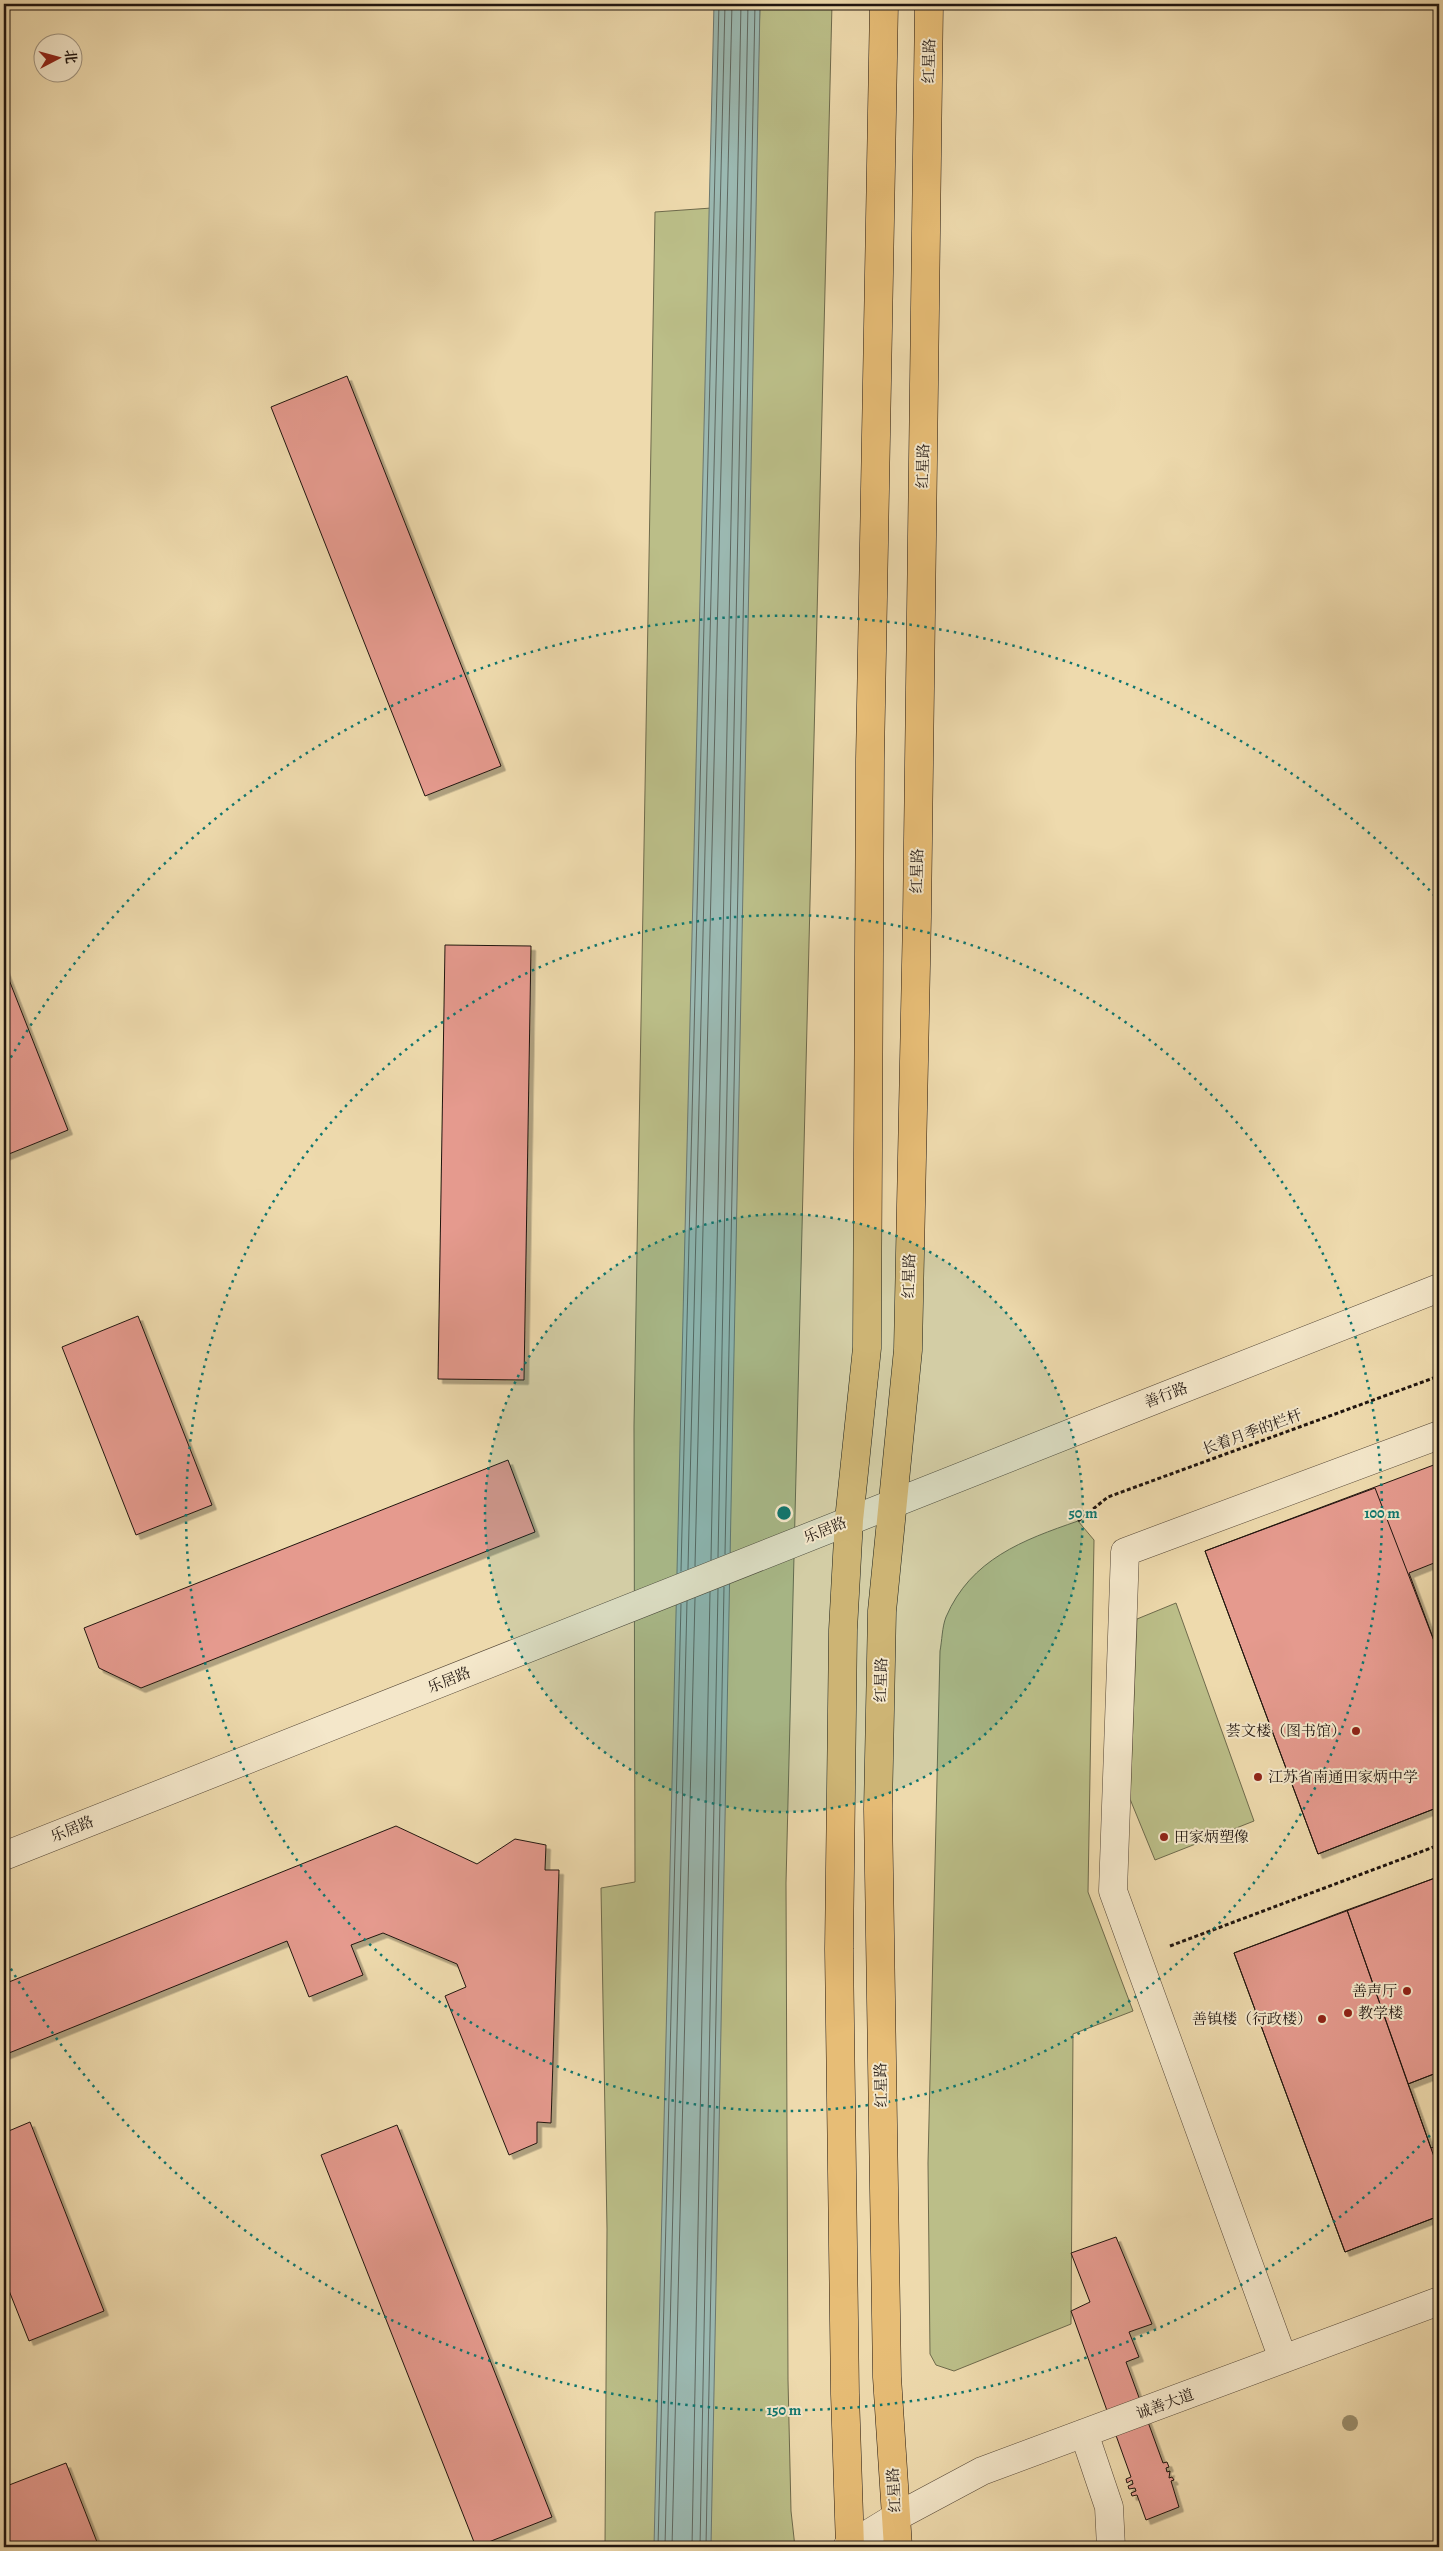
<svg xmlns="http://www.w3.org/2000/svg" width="1443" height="2551" viewBox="0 0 1443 2551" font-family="Alegreya,'Noto Serif SC',serif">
<defs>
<filter id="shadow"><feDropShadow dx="4.5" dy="4.5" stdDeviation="0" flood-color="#0004"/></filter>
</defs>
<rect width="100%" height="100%" fill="#eedaad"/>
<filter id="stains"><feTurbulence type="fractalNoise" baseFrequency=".004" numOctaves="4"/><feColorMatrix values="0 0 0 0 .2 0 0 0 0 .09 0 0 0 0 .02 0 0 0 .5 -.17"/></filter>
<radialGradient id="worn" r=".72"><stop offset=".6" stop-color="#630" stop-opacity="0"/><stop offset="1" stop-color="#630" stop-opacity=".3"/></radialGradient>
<path fill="#bbbe88" stroke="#6e6a4c" d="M760,4H832L786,1883L788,2380L791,2511L795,2547H605L607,2229L601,1888L635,1882L634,1426L655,212L754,205Z
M1078,1521L1094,1540L1088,1892L1133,2011L1073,2034L1071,2324L954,2371L936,2365L930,2354L928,2163L940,1651C942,1641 942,1627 946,1617C971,1559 1023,1540 1078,1521Z
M1176,1603L1254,1821L1155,1860L1130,1799L1137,1619Z"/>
<path fill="#9bb9b2" stroke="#6a7771" d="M714,4H760L711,2547H654Z"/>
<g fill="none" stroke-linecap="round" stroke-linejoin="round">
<path stroke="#5e6760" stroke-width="1" d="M725,1554L755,4
M718,1557L748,4
M711,1560L741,4
M695,1566L732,4
M688,1569L725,4
M681,1571L719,4
M658,2547L681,1604
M665,2547L687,1601
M672,2547L695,1598
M692,2547L710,1592
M700,2547L718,1589
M706,2547L724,1587"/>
</g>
<path fill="#e59a8e" stroke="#20150f" filter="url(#shadow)" d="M347,376L501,766L425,796L271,407Z
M445,945L531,946L524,1380L438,1379Z
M4,967L68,1130L4,1156Z
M138,1316L212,1505L136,1535L62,1347Z
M508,1460L535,1532L141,1688L99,1668L84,1628Z
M1439,1463V1561L1409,1573L1439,1654V1807L1318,1854L1205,1551Z
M1375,1488L1439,1654V1807L1318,1854L1205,1551Z
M396,1826L477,1864L515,1839L546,1845L545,1870H559L551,2123L537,2122V2143L509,2155L445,1996L466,1987L457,1964L383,1933L351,1945L363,1975L309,1997L287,1941L4,2055V1984Z
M1435,1878L1439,1891V2072L1408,2084L1431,2148L1439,2145V2216L1345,2252L1234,1953Z
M1435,1878L1439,1891V2072L1408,2084L1347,1910Z
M1347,1910L1439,2171V2216L1345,2252L1234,1953Z
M30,2122L104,2311L29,2341L4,2278V2133Z
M397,2125L552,2517L476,2547L321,2155Z
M1116,2237L1152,2324L1129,2332L1139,2357L1126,2362L1163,2463L1167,2462L1169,2467L1166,2468L1167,2472L1170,2471L1169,2478L1172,2477L1174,2480L1171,2481L1179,2507L1146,2520L1137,2495L1132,2496L1131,2493L1136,2491L1135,2488L1129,2489L1128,2486L1133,2484L1132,2480L1127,2483L1126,2479L1131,2477L1071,2311L1090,2302L1071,2253Z
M66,2463L99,2547H11L4,2529V2487Z"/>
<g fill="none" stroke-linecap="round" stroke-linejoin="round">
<defs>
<path id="minor" d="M4,1856C482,1667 960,1476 1439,1288
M1283,2359L1113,1891L1125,1552L1439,1435
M1084,2433L1109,2507L1111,2547
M847,2547L896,2517L982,2471L1439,2301"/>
<path id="major" d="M850,2547L845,2394L839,1949L843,1630L849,1520L867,1348L870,759L884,4
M898,2547L887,2377L878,1809L882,1611L908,1350L917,917L929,4"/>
</defs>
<use href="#minor" stroke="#544636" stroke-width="29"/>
<use href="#major" stroke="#20150f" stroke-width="29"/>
<path stroke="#20150f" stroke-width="3" stroke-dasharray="4 2.5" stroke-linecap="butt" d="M1078,1521L1108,1497L1439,1376
M1170,1946L1439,1845"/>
<use href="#minor" stroke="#f4e7ca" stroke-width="28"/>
<use href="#major" stroke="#e7bd76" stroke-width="28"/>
</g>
<circle fill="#9a8e6d" cx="1350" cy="2423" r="8"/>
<circle cx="784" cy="1513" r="299" fill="#0f766e" fill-opacity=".12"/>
<g fill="none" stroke="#0f766e" stroke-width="2.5" stroke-dasharray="2.5 5">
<circle cx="784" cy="1513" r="299"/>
<circle cx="784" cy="1513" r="598"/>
<path d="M1435 2130A897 897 0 0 1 7 1962M7 1064A897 897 0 0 1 1435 896"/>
</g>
<g fill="#8f2418" stroke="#f4e7ca" stroke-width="2">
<circle cx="1356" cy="1731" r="5"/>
<circle cx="1258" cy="1777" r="5"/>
<circle cx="1164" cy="1837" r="5"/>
<circle cx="1407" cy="1991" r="5"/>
<circle cx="1348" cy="2013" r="5"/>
<circle cx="1322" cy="2019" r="5"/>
</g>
<g text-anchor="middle" stroke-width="4" stroke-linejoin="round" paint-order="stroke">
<g font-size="15" fill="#20150f" stroke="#f4e7ca">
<text transform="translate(929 61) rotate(-89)" y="5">红星路</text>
<text transform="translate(923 466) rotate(-89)" y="5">红星路</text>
<text transform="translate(917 871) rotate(-89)" y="5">红星路</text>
<text transform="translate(909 1276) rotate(-89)" y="5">红星路</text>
<text transform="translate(1166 1395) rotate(-21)" y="5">善行路</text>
<text transform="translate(1252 1432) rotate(-20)" y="5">长着月季的栏杆</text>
<text transform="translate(825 1530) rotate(-22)" y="5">乐居路</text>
<text transform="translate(449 1680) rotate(-22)" y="5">乐居路</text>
<text transform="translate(881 1680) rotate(-89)" y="5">红星路</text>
<text transform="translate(72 1829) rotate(-22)" y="5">乐居路</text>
<text transform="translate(881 2085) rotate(-91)" y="5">红星路</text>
<text transform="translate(1165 2404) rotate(-20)" y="5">诚善大道</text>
<text transform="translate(894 2490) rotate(-93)" y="5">红星路</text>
</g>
<g font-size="15" fill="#20150f" stroke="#f4e7ca" text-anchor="end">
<text x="1346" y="1736">荟文楼（图书馆）</text>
<text x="1268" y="1782" text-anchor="start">江苏省南通田家炳中学</text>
<text x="1174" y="1842" text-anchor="start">田家炳塑像</text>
<text x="1397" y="1996">善声厅</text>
<text x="1358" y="2018" text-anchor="start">教学楼</text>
<text x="1312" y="2024">善镇楼（行政楼）</text>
</g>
</g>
<circle cx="784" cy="1513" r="8" fill="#0f766e" stroke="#f4e7ca" stroke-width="2.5"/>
<g font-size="15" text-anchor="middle" font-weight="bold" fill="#0f766e" stroke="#f4e7ca" stroke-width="4" stroke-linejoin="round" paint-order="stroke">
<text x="1083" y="1518">50 m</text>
<text x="1382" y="1518">100 m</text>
<text x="784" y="2415">150 m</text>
</g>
<rect width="1443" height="2551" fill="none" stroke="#eedaad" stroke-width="20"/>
<rect x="5" y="5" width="1433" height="2541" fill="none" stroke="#20150f" stroke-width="2.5"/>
<rect x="10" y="10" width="1423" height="2531" fill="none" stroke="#20150f"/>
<g transform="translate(58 58) rotate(84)"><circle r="24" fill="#f4e7ca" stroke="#9f937f"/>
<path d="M0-4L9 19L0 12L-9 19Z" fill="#8f2418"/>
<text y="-8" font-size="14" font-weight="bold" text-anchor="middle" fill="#20150f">北</text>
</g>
<rect width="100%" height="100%" filter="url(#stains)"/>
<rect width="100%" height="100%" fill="url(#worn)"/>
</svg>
